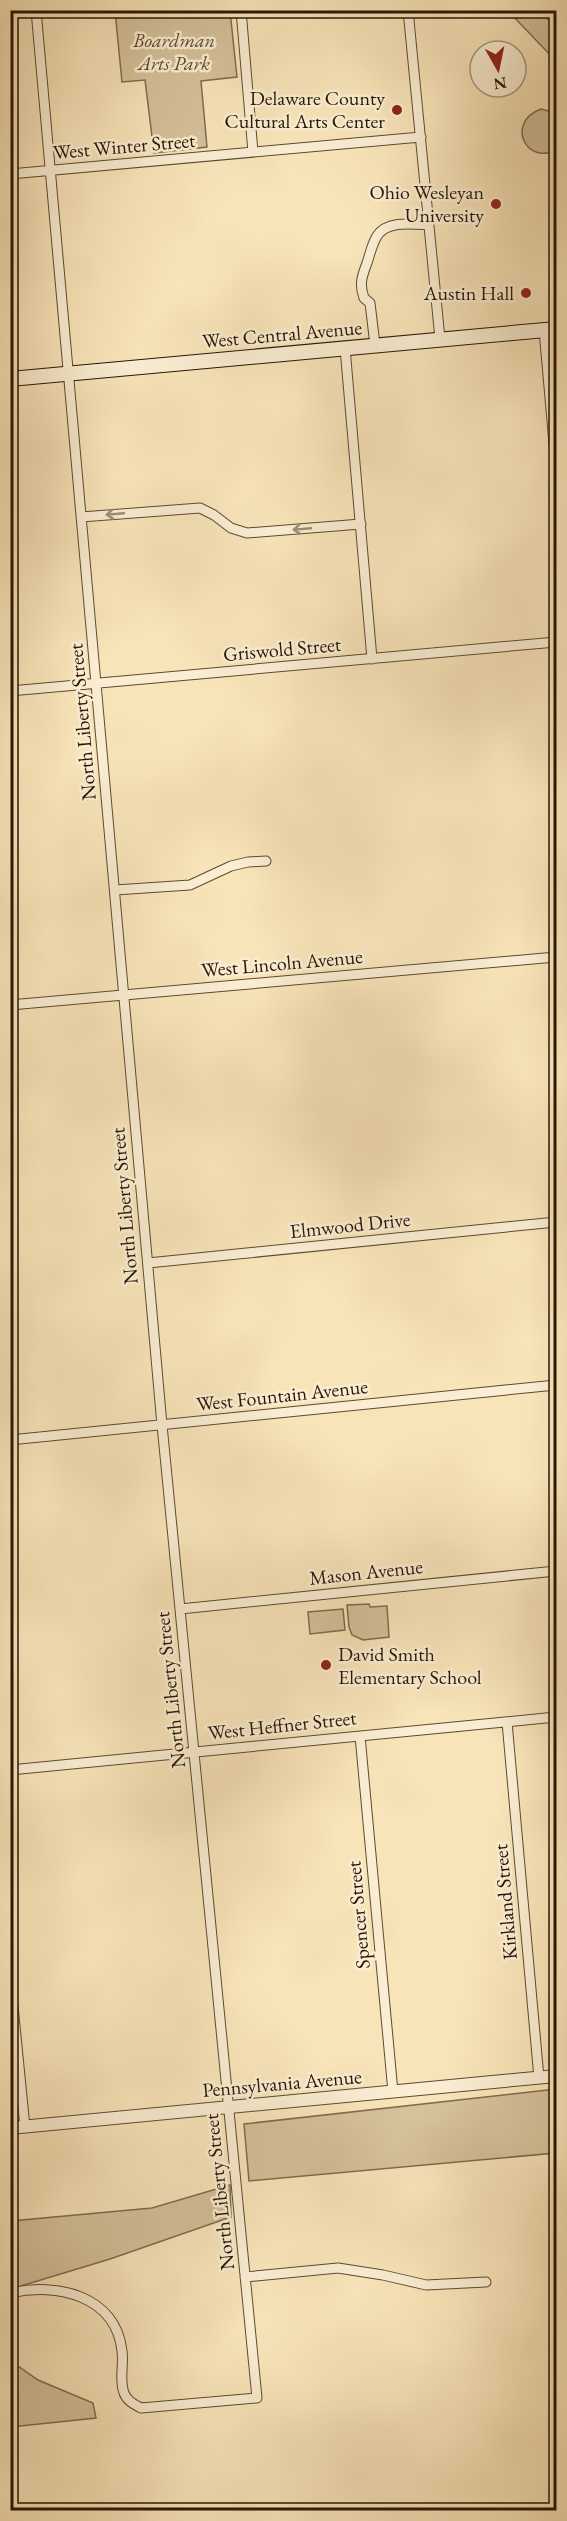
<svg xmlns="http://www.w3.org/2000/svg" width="567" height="2521" viewBox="0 0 567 2521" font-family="'EB Garamond',serif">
<rect width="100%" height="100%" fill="#f8e4b9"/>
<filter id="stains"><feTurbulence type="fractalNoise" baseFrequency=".00333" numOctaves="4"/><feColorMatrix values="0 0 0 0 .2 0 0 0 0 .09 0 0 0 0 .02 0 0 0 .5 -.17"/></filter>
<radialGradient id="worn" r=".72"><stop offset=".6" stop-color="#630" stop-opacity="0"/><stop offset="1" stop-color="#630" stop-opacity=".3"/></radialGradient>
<path fill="#d5c19a" stroke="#7f6c4e" stroke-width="1.5" d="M115,11H230L237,77L201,81L207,147L154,153L145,80L122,82Z
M507,11H556V61L510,13Z
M541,109L556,113V149C528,167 504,123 541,109Z
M369,1604L370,1607L387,1606L389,1637L363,1640L352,1635L349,1627L347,1605Z
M343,1609L345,1630L310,1634L308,1612Z
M556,2089V2153L249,2181L244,2124Z
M230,2185L231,2217L110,2259L11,2289V2221L152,2208Z
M11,2361L38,2380L93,2403L96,2418L11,2427Z"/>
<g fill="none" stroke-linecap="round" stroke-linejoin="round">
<path stroke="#7b684b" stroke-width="3" d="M537,10L556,24"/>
<defs>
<path id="minor" d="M241,10L253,152
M408,10L440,339
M457,10H490
M10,174L421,137
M544,330L556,466
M375,345L370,303L364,298C359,284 362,276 367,263C370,254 372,244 377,236C387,220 413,224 429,225
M345,348L372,659
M81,517L200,508L214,515L231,528L247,533L361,524
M10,691L556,642
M115,890L190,885L231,866L248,862L266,861
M10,1005L556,957
M148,1263L556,1222
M10,1440L556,1385
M180,1609L556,1571
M507,1722L539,2078
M360,1736L393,2092
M10,1770L556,1717
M10,1976L25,2127
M245,2277L338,2268L383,2275L426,2285L486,2282
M10,2293C57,2282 116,2296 122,2351C124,2365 119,2380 124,2393C127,2401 134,2404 141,2408L257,2398L162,1425L36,10"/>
<path id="tertiary" d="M10,2128L556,2076"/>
<path id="secondary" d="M10,379L556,329"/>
</defs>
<use href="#minor" stroke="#5d4a30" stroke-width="11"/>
<use href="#tertiary" stroke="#5d4a30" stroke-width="14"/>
<use href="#secondary" stroke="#291602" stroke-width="16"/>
<use href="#minor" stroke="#faedd2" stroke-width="9"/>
<use href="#tertiary" stroke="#faedd2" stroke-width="12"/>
<use href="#secondary" stroke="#faedd2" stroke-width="14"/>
</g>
<defs><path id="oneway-shaft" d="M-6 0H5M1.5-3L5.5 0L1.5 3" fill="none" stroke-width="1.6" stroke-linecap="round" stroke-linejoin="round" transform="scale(1.5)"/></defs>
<g stroke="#9c8c74">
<use href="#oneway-shaft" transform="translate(115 514) rotate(175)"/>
<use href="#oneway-shaft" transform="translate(302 529) rotate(175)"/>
</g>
<g fill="#8f2418" stroke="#faedd2" stroke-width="2">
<circle cx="397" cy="110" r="6"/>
<circle cx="496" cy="204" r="6"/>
<circle cx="526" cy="293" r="6"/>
<circle cx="326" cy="1665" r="6"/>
</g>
<g text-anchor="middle" stroke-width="5" stroke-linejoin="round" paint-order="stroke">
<g font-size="20" font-style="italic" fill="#5d4930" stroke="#faedd2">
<text x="174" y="47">Boardman<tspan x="174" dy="23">Arts Park</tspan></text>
</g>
<g font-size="20" fill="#291602" stroke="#faedd2" text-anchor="end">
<text x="385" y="105">Delaware County<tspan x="385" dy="23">Cultural Arts Center</tspan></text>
<text x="484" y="199">Ohio Wesleyan<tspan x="484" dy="23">University</tspan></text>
<text x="514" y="300">Austin Hall</text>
<text x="338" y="1661" text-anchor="start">David Smith<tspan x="338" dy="23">Elementary School</tspan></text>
</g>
<g font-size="20" fill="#291602" stroke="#faedd2">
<text transform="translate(124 146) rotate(-5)" y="7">West Winter Street</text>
<text transform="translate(282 334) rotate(-5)" y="7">West Central Avenue</text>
<text transform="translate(282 649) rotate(-5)" y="7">Griswold Street</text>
<text transform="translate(82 722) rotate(-95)" y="7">North Liberty Street</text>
<text transform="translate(282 963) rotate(-5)" y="7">West Lincoln Avenue</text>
<text transform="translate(124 1206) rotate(-95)" y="7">North Liberty Street</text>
<text transform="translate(350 1225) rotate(-6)" y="7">Elmwood Drive</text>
<text transform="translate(282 1395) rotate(-6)" y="7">West Fountain Avenue</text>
<text transform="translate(366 1572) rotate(-6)" y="7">Mason Avenue</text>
<text transform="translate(170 1690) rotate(-96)" y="7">North Liberty Street</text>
<text transform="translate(282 1725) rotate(-6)" y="7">West Heffner Street</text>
<text transform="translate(505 1902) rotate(-95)" y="7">Kirkland Street</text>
<text transform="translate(358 1915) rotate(-95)" y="7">Spencer Street</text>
<text transform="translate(282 2083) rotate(-5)" y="7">Pennsylvania Avenue</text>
<text transform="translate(219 2192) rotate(-96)" y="7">North Liberty Street</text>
</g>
</g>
<rect width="567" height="2521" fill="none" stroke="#f8e4b9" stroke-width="36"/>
<rect x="12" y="12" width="543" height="2497" fill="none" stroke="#291602" stroke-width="3"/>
<rect x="18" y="18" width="531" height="2485" fill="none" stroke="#291602" stroke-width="1.5"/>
<g transform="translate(498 69) rotate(171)"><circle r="28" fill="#faedd2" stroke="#a6977f" stroke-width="1.5"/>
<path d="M0-4.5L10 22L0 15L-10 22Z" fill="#8f2418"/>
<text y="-9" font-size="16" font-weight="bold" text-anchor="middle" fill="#291602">N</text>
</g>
<rect width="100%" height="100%" filter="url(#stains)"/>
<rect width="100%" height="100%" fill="url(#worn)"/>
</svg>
